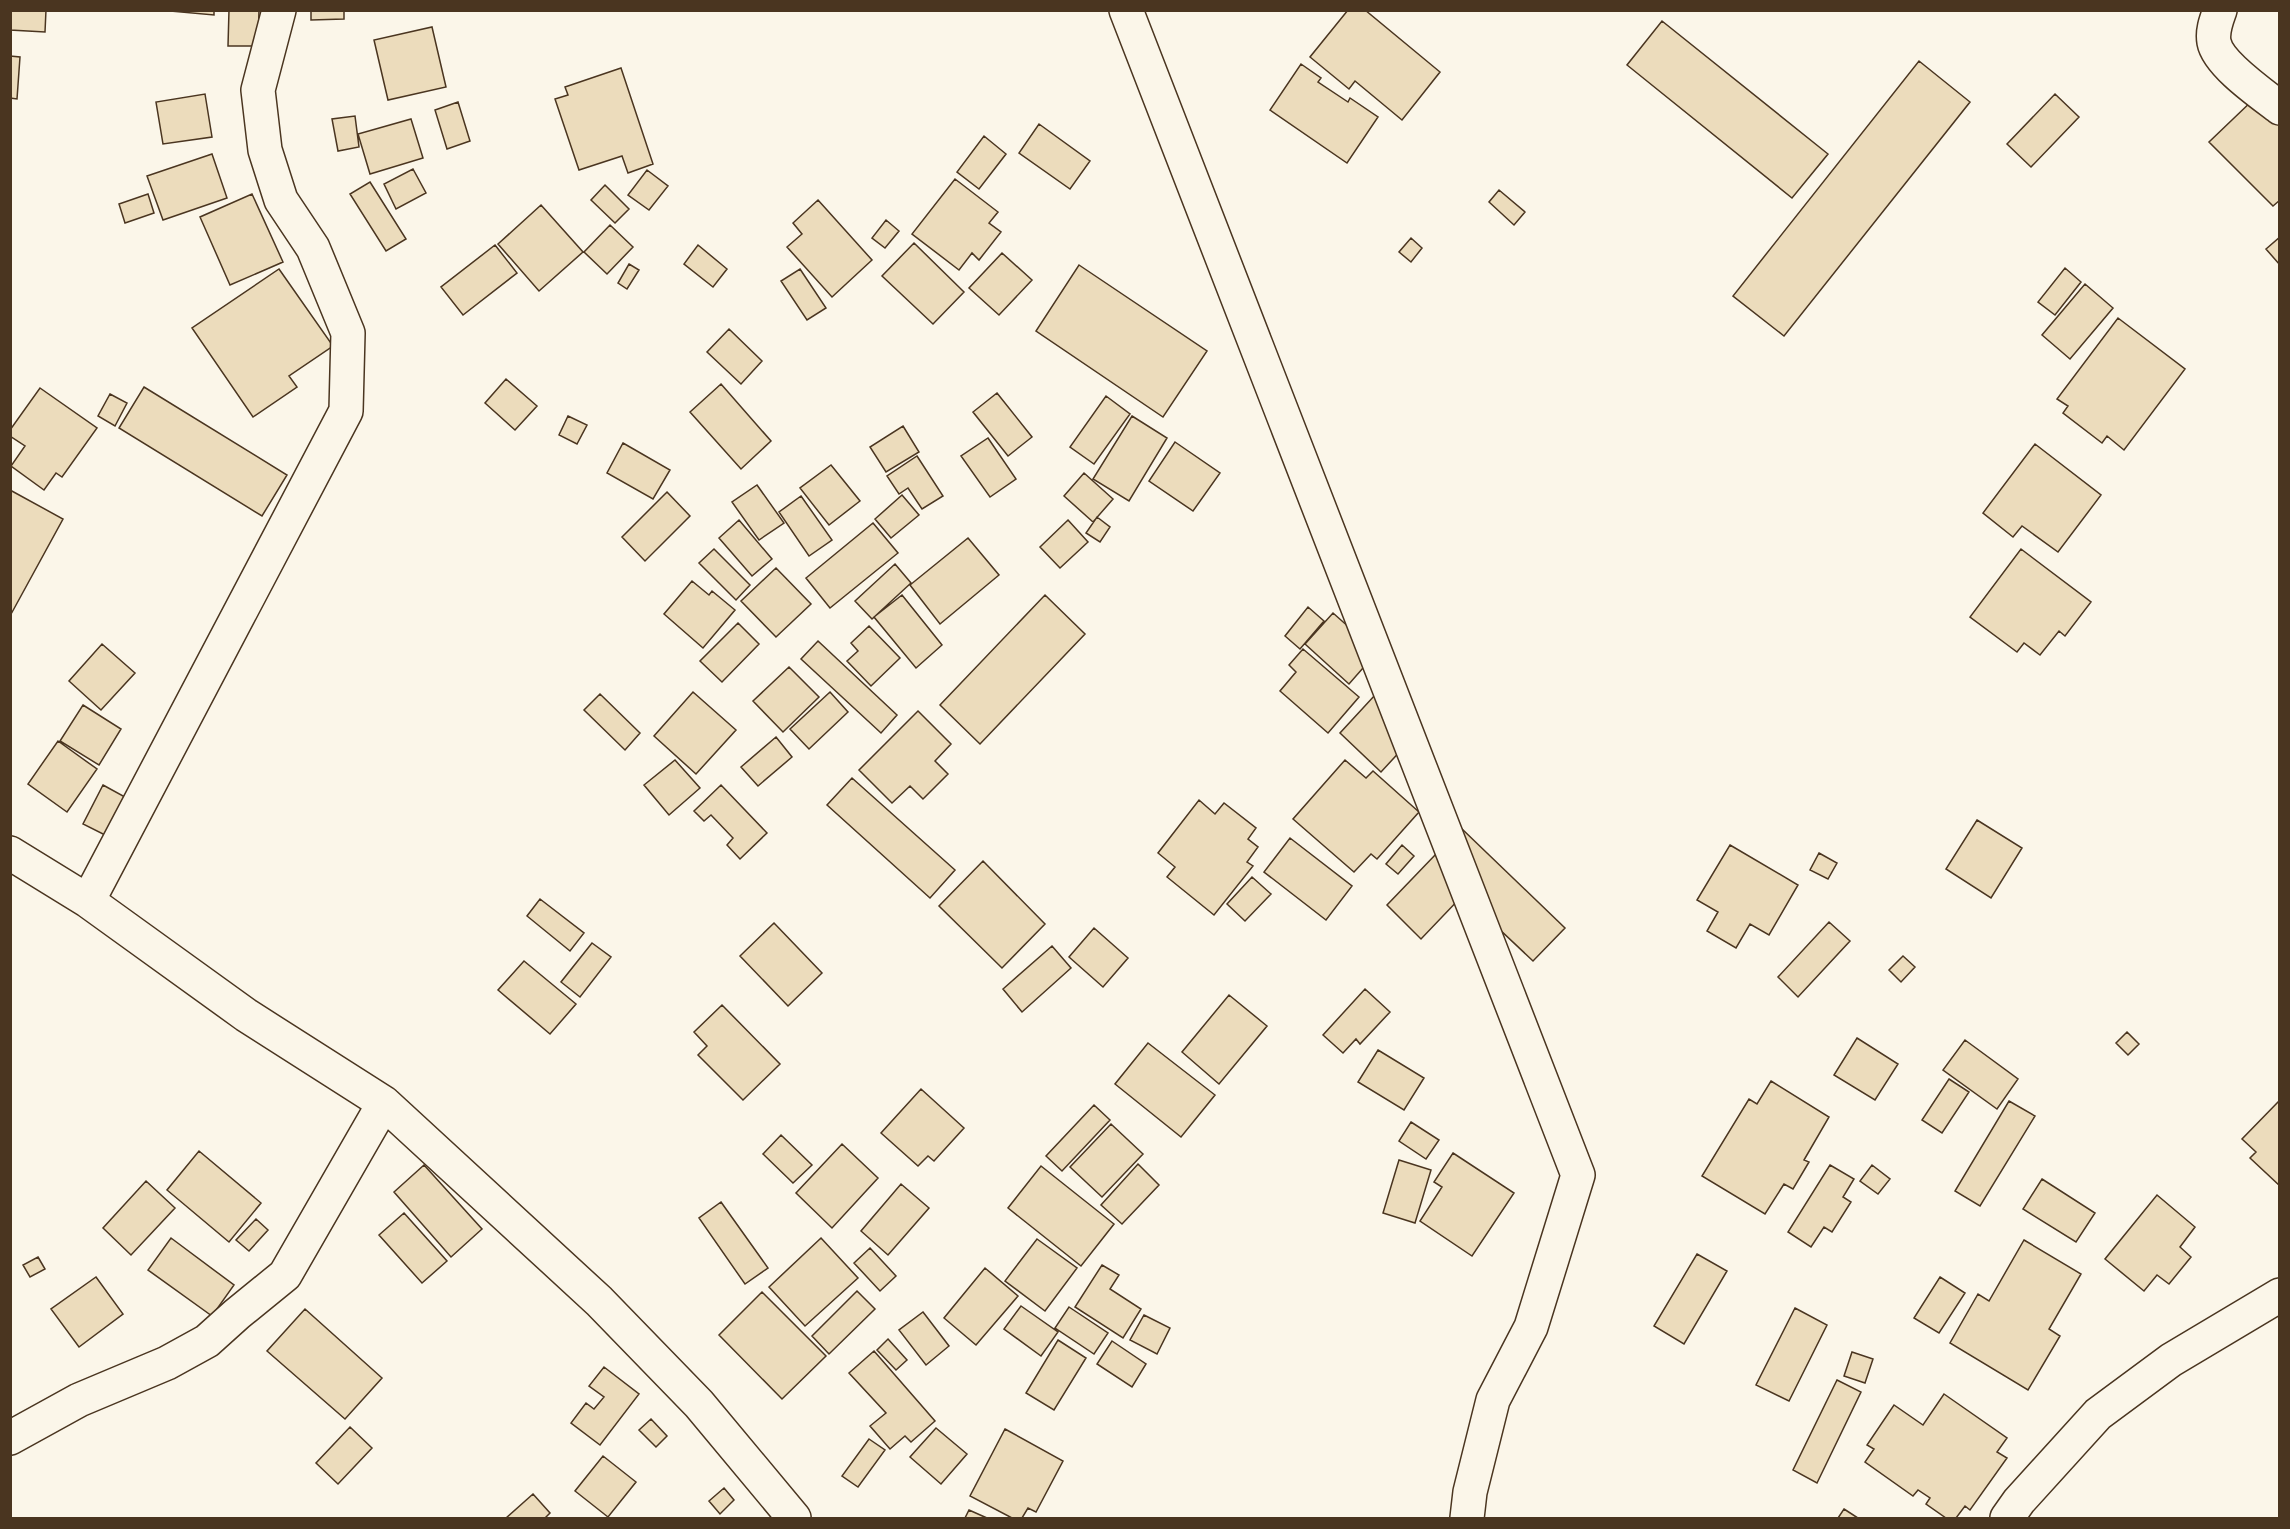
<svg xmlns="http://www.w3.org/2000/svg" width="2290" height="1529" viewBox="0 0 2290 1529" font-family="'Varela Round',sans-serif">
<rect width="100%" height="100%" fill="#fbf6e9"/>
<path fill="#ecdcbc" stroke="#4a3520" stroke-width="1.5" d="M10,10H46L45,32L10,30Z
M159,10H214V15Z
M229,10H259L258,46H228Z
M311,10H344V19L311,20Z
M1348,10H1365L1440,72L1402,120L1355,81L1349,89L1310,57Z
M1662,21L1828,154L1792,198L1627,65Z
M432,27L446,87L388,100L374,40Z
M10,56L20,57L17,99L10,98Z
M1919,61L1970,102L1784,336L1733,296Z
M1301,64L1321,78L1318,82L1348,102L1350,98L1378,117L1347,163L1270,110Z
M621,68L653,164L628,173L622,156L579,170L555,99L568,95L565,87Z
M205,94L212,137L163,144L156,102Z
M2055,94L2079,117L2031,167L2007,144Z
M2256,97L2280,120V200L2273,206L2209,142Z
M458,102L470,141L447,149L435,110Z
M355,116L359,147L338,151L332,119Z
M411,119L423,158L370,174L358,134Z
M1039,124L1090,161L1070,189L1019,153Z
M984,136L1006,154L979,189L957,172Z
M212,154L227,198L163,220L147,176Z
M413,169L426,193L396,209L384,184Z
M647,170L668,186L649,210L628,195Z
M955,179L998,212L989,223L1001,232L979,260L972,253L959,270L912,234Z
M370,182L406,239L386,251L350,194Z
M605,185L629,209L615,223L591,200Z
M1499,190L1525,212L1514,225L1489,202Z
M148,194L154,213L125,223L119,204Z
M252,194L283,262L230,285L200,217Z
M818,200L872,260L832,297L787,247L802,234L793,223Z
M541,205L583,252L539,291L498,244Z
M886,220L899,231L885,248L872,238Z
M610,225L633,247L607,274L584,252Z
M2280,237V265L2266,249Z
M1411,238L1422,248L1411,262L1399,252Z
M914,243L964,292L933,324L882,276Z
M495,245L517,273L463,315L441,287Z
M698,245L727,269L713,287L684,264Z
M1002,253L1032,280L999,315L969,288Z
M629,264L639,270L627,289L618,283Z
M1079,265L1207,351L1163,417L1036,331Z
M2065,268L2081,282L2055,315L2038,302Z
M279,269L333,346L289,376L297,387L253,417L192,328Z
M800,269L826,308L807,320L781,281Z
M2085,284L2113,308L2070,359L2042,335Z
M2118,318L2185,369L2124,450L2107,436L2102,443L2063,413L2068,406L2057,399Z
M729,329L762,361L741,384L707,352Z
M506,379L537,406L515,430L485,403Z
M721,384L771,441L741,469L690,412Z
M144,387L287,475L262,516L119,428Z
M40,388L97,428L62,477L56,473L44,490L11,466L25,446L10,436V430Z
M997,393L1032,437L1008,456L973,412Z
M110,394L127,403L115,426L98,416Z
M1106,396L1130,414L1094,464L1070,447Z
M568,416L587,425L577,444L559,435Z
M1132,416L1167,438L1129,501L1093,479Z
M903,426L919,452L886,472L870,447Z
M988,438L1016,479L990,497L961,456Z
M1175,442L1220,473L1193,511L1149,481Z
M623,443L670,470L653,499L607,473Z
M2035,444L2101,495L2058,552L2022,526L2013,537L1983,513Z
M917,456L943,496L922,509L908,488L899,494L887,476Z
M831,465L860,501L829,525L800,488Z
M1084,473L1113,499L1093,522L1064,496Z
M757,485L784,523L759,540L732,502Z
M10,490L63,519L10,616Z
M667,492L690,516L645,561L622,537Z
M902,495L919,515L891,538L875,519Z
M801,496L832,540L809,556L779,512Z
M1097,517L1110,527L1100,542L1086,533Z
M739,520L772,559L752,576L719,538Z
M1068,520L1088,542L1060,568L1040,547Z
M873,523L898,553L830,608L806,578Z
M968,538L999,575L940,624L910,585Z
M714,549L750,585L736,600L699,563Z
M2021,549L2091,602L2065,636L2059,631L2040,655L2024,643L2017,652L1970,617Z
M895,564L911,583L872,619L855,601Z
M776,568L811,604L776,637L741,601Z
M692,581L709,595L712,591L735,610L703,648L664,614Z
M902,595L942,645L916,668L874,617Z
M1045,595L1085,634L980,744L940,705Z
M1308,607L1324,621L1300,649L1285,636Z
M1333,613L1377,652L1349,684L1305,644Z
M738,623L759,644L722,682L700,661Z
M869,626L900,658L871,686L847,661L858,651L851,643Z
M818,641L897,715L881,733L801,659Z
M102,644L135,673L101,710L69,681Z
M1303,649L1359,697L1328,733L1280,691L1296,672L1289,665Z
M789,667L819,697L783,732L753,701Z
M693,692L736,730L696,774L654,736Z
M830,692L848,712L809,749L790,729Z
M600,694L640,733L625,750L584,710Z
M1375,695L1417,733L1381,772L1340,733Z
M83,705L121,729L99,765L60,741Z
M918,711L951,744L935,761L948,774L923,799L910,786L892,803L859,770Z
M776,737L792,757L758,786L741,767Z
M58,741L97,769L67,812L28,784Z
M675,760L700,788L669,815L644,785Z
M1345,760L1366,778L1373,771L1419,812L1377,859L1371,854L1354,872L1293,819Z
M852,778L955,870L930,898L827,805Z
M103,785L125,797L105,835L83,824Z
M721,785L767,833L740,859L727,845L733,838L711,815L704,821L694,811Z
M1199,800L1215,814L1224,803L1256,828L1248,839L1258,847L1247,862L1253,866L1214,915L1167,877L1175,867L1158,853Z
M1977,820L2022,848L1991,898L1946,869Z
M1461,828L1565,928L1533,961L1463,895L1421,939L1387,905Z
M1290,838L1352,886L1326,920L1264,872Z
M1402,845L1414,856L1398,874L1386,864Z
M1730,845L1798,885L1769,935L1750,924L1736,948L1707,931L1718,912L1697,900Z
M1819,853L1837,863L1828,879L1810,870Z
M983,861L1045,924L1002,968L939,906Z
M1252,877L1271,894L1245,921L1227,904Z
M540,899L584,933L570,951L527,916Z
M1829,922L1850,941L1798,997L1778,977Z
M774,923L822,973L788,1006L740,956Z
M1094,928L1128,958L1103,987L1069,957Z
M592,943L611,957L580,997L561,982Z
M1052,946L1071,968L1022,1012L1003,989Z
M1903,956L1915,967L1901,982L1889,970Z
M524,961L576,1004L550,1034L498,990Z
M1365,989L1390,1012L1360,1044L1356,1039L1343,1053L1323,1035Z
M1229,995L1267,1026L1219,1084L1182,1052Z
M722,1005L780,1064L743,1100L698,1055L707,1046L694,1032Z
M2127,1032L2139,1044L2128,1055L2116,1043Z
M1857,1038L1898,1064L1875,1100L1834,1075Z
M1965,1040L2018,1079L1997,1109L1943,1070Z
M1148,1043L1215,1095L1181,1137L1115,1084Z
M1378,1050L1424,1078L1404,1110L1358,1082Z
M1949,1079L1969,1092L1942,1133L1922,1120Z
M1771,1081L1829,1117L1804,1160L1809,1162L1793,1189L1784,1184L1765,1214L1702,1176L1749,1099L1757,1104Z
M921,1089L964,1128L934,1161L928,1156L918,1166L881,1133Z
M2009,1101L2035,1116L1980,1206L1955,1191Z
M2279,1101H2280V1186L2250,1158L2256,1152L2242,1139Z
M1094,1105L1110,1120L1062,1171L1046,1156Z
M1411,1122L1439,1140L1426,1159L1399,1141Z
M1111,1124L1143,1154L1102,1197L1070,1167Z
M781,1135L812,1165L793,1183L763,1154Z
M842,1144L878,1178L832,1228L796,1193Z
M199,1151L261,1203L229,1242L167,1190Z
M1453,1153L1514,1193L1472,1256L1420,1221L1442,1187L1434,1182Z
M1399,1160L1431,1170L1415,1223L1383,1213Z
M1138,1164L1159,1185L1122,1224L1101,1205Z
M424,1165L482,1229L451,1257L394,1192Z
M1830,1165L1854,1179L1843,1197L1851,1202L1832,1232L1824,1227L1811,1247L1788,1232Z
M1872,1165L1890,1179L1878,1194L1860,1181Z
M1041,1166L1114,1224L1081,1266L1008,1208Z
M2042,1179L2095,1213L2076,1242L2023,1209Z
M146,1181L175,1208L131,1255L103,1228Z
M901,1184L929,1208L888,1255L861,1231Z
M2157,1195L2195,1227L2180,1247L2191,1257L2169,1284L2157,1275L2144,1291L2105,1259Z
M721,1202L768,1268L745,1284L699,1218Z
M404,1213L447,1261L422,1283L379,1235Z
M256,1219L268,1230L249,1251L236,1240Z
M171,1238L234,1285L212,1316L148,1270Z
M821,1238L858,1278L805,1326L769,1287Z
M1037,1239L1077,1268L1045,1311L1005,1281Z
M2024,1240L2081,1274L2049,1329L2060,1336L2028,1390L1950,1343L1978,1294L1989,1301Z
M870,1248L896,1276L880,1291L854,1263Z
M1697,1254L1727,1271L1684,1344L1654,1326Z
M38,1257L45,1269L30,1277L23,1265Z
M1102,1265L1119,1275L1110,1289L1141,1309L1123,1338L1075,1307Z
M985,1268L1018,1296L976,1345L944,1318Z
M96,1277L123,1314L79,1347L51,1309Z
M1940,1277L1965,1293L1939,1333L1914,1318Z
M857,1291L875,1309L829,1354L812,1336Z
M762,1292L826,1356L782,1399L719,1335Z
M1021,1306L1058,1332L1041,1356L1004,1329Z
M1069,1307L1108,1333L1094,1354L1055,1328Z
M1795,1308L1827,1325L1789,1401L1756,1385Z
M305,1309L382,1378L345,1419L267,1351Z
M923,1312L949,1346L926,1365L899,1330Z
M1144,1315L1170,1328L1157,1354L1130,1340Z
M888,1339L907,1360L896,1370L877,1350Z
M1058,1340L1086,1358L1054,1410L1026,1393Z
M1112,1341L1146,1364L1132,1387L1097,1364Z
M874,1351L935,1421L911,1442L905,1436L890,1449L870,1426L886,1413L849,1373Z
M1852,1352L1873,1359L1865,1383L1844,1376Z
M604,1367L639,1394L600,1445L571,1423L586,1403L594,1409L604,1397L589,1386Z
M1837,1380L1861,1392L1817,1483L1793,1470Z
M1944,1394L2007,1438L1997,1452L2007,1458L1970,1510L1965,1506L1956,1518H1946L1926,1504L1930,1498L1918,1490L1913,1496L1865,1462L1874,1449L1867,1445L1894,1405L1923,1425Z
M651,1419L667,1436L656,1447L639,1430Z
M350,1427L372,1448L338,1484L316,1463Z
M936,1428L967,1454L941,1484L910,1457Z
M1005,1429L1063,1461L1036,1512L1028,1508L1022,1518H1012L970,1496Z
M869,1439L885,1450L858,1487L842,1476Z
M603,1456L636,1482L608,1517L575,1491Z
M724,1488L734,1500L720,1514L709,1501Z
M533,1494L550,1513L545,1518H506Z
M1844,1509L1858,1518H1838Z
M969,1510L987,1518H965Z"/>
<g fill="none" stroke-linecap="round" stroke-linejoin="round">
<defs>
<path id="minor" d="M1126,10L1578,1175L1531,1327L1493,1400L1470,1492L1467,1518
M2220,10C2216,21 2212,31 2214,42C2218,64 2262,94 2280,108
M10,853L88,901L246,1015L384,1103L599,1301L699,1404L794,1518
M88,901L346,411L348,333L313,248L281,200L265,150L258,90L279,10
M10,1438L79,1400L167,1363L207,1341L237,1314L285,1275L384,1103
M2007,1518L2019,1501L2098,1414L2171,1360L2280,1295"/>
</defs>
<use href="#minor" stroke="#4a3520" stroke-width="36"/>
<use href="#minor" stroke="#fbf6e9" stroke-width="33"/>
</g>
<rect width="2290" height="1529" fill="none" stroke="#4a3520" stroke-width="24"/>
</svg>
